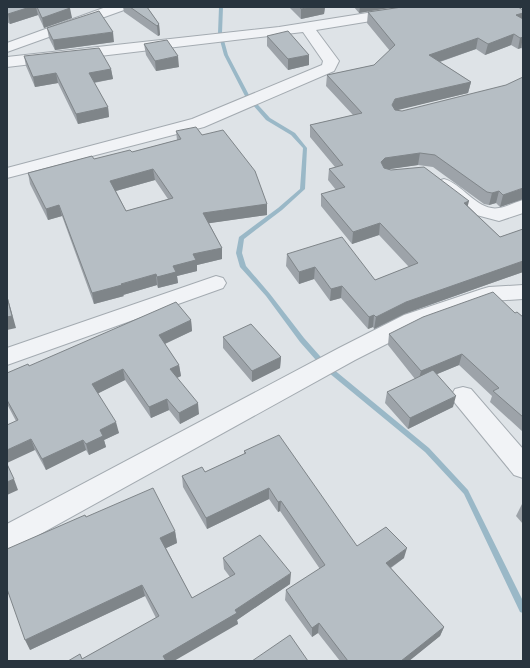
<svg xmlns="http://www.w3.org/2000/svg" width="530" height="668" viewBox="0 0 530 668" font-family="'Source Sans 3',sans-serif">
<rect width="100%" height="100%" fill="#dee3e7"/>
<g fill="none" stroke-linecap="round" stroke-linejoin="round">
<path fill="#9ab8c7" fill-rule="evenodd" d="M219,7H223L222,33L228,55L249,95L270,118L295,133L307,148L305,189L282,210L244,239L242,253L246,266L270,294L304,338L327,364L429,448L468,490L523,601V613L520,612L464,494L425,452L323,368L300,342L266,296L240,267L236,253L239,237L278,208L300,189L303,148L291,135L266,120L245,96L224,55L218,33Z"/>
<defs>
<path id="street" d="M106,7H126L124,10L7,52V43Z
M405,7H439L437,10L432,11L316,30L339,61L334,71L204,127L7,178V168L192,119L322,65L323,61L303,32L7,67V57L279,27Z
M444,179C463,184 478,212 499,208C507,207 515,202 523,200V213L499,221L469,213L438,189L435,185L438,181Z
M216,276L223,278L226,283L223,288L7,365V348Z
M523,285V299L491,301L420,327L355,360L17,547L7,550V524L339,348L404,315L482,289L489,287Z
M463,387L471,389L523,449V478L514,475L455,403L451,396L455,389Z"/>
</defs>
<use href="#street" stroke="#a4abb1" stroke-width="2"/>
<use href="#street" fill="#f1f3f6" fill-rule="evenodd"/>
</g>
<path fill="#9da3a9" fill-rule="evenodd" d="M7,7H68L72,18L44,28L38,15L10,24L7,22Z
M123,7H147L159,24L160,35L158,36L124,12Z
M289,7H325L324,14L301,19Z
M354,7H395L359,13Z
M523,10V49L521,48L518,49L511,45L485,55L476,49L440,62L471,82L468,93L396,110L523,199L500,207L496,203L489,205L484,204L433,167L418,165L388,169L468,206L500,237L523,229V272L404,314L374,329L373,327L368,329L341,298L330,301L314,279L299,284L286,266L287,254L375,280L409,267L379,235L352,244L321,206V194L336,190L328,180L329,169L335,167L310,137V125L353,115L326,86L327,75L374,65L390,51L367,23L368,12Z
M47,28L114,42L55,50L49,38Z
M267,36L309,65L288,70L267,46Z
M144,44L179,67L156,71L146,55Z
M24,56L111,69L113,79L94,83L108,107L109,117L78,124L58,83L35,87L26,66Z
M176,131L202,135L267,204V215L209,223L222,248V259L197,265V271L177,276L178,283L158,288L157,285L123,295L124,296L94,304L62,216L48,220L30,184L28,173L94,159L132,152L177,140ZM155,180L168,199L126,211L116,191Z
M515,313L523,317V432L490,402L492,396L459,365L437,374L453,407L408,429L385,403L387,392L415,379L388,345L389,334Z
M191,320L192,331L165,344L179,365L181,376L177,378L199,414L180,424L169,410L151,418L125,380L98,393L119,433L104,440L106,447L89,455L86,450L46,470L35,450L16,421L7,404V373Z
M223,337L281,357L280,368L252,382L223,348Z
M244,451L357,546L404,558L391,568L444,627L440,636L409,661H340L318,633L312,637L285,600L286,590L320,569L280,511L278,512L269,499L207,529L183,487L182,476L205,472L244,454Z
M523,502V524L516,516Z
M86,517L175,531L177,543L166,548L192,598L230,577L224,569L223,558L290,584L237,620L238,624L82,659L156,618L145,596L30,650Z"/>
<path fill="#7f8589" d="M30,7H36L38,15L10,24L8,14Z
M311,7H325L324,14L301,19V9Z
M360,7H395L359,13Z
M70,8L72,18L44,28L42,18Z
M523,13V23L516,15Z
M159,24L160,35L158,36L157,26Z
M113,32L114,42L55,50L53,40Z
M514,34L511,45L485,55L488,44Z
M523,37L521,48L518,49L520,38Z
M478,38L476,49L427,66L429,55Z
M309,55V65L288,70V59Z
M178,56L179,67L156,71L155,61Z
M111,69L113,79L91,83L89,73Z
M56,73L58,83L35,87L33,77Z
M471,82L468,93L394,111L392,105L395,99Z
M108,107L109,117L78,124L76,114Z
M420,153L418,165L384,170L381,162L385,158Z
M153,169L155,180L112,192L110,181Z
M523,188V199L500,207L503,195Z
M499,191L496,203L489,205L492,193Z
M469,201L466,213L464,203Z
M267,204V215L204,224L203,213Z
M59,205L62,216L48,220L46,209Z
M380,223L379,235L352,244L353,232Z
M222,248V259L197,265V271L177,276L178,283L158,288L157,277L173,266L193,254Z
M523,261V272L404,314L374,329L376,317L406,302Z
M315,267L314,279L299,284V272Z
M156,274L157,285L123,295L124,296L94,304L92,293Z
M342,286L341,298L330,301L331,289Z
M7,295L16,328L7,330Z
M374,315L373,327L368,329L369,317Z
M191,320L192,331L160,346L159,335Z
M462,354L459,365L418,382L421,371Z
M281,357L280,368L252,382V371Z
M179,365L181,376L172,380L170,369Z
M123,369L125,380L95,395L92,384Z
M456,396L453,407L408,429L410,418Z
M167,399L169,410L151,418L149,407Z
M198,403L199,414L180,424L179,413Z
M116,422L119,433L104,440L106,447L89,455L86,444L100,430Z
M31,439L35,450L7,463V450Z
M83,440L86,450L46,470L42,459Z
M14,479L18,490L7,495V482Z
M269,488V499L207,529L206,518Z
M281,501L280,511L278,512V502Z
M175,531L177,543L162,550L160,538Z
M407,548L404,558L384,572L386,563Z
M291,573L290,584L237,620L238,624L174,661H164L163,656L235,610Z
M142,585L145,596L30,650L25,640Z
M319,623L318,633L312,637V628Z
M444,627L440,636L409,661H401Z"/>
<path fill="#b6bec4" stroke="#7f8589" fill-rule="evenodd" d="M7,7H30L8,14H7Z
M37,7H68L70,8L42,18Z
M130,7H147L159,24L157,26Z
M300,7H311L301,9Z
M402,7H518L523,10V13L516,15L523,19V37L520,38L514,34L488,44L478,38L429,55L471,82L395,99L392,105L395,110L402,111L506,85L523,77V188L503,195L499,191L492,193L487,192L435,155L420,153L385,158L381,162L384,168L391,170L424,167L469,201L464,203L500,237L523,229V261L406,302L376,317L374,315L369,317L342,286L331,289L315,267L299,272L287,254L342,237L375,280L418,263L380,223L353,232L321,194L345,187L329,169L343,165L310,125L362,113L327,75L374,65L395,45L368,12Z
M99,11L113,32L53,40L47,28Z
M288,31L309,55L288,59L267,36Z
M167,40L178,56L155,61L144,44Z
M99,48L111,69L89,73L108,107L76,114L56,73L33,77L24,56Z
M196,127L202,135L223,130L255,171L267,204L203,213L222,248L193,254L196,260L173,266L176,272L157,277L156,274L121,284L122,285L92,293L59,205L46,209L28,173L92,156L94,159L130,150L132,152L181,139L176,131ZM153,169L173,198L126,211L110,181Z
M493,292L515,313L517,312L523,317V417L493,391L499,388L462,354L421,371L389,334L423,317Z
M7,297L12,316L7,317Z
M176,302L191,320L159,335L179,365L170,369L198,403L179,413L167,399L149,407L123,369L92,384L116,422L100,430L103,436L86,444L83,440L42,459L31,439L7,450V425L18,420L7,400V373L28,364L29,366Z
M251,324L281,357L252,371L223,337Z
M433,370L456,396L410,418L387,392Z
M279,435L357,546L386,527L407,548L386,563L444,627L401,661H348L319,623L312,628L286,590L325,565L281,501L278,502L269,488L206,518L182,476L202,467L205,472L246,453L244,451Z
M7,464L14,479L7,482Z
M153,488L175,531L160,538L192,598L235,574L223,558L260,535L291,573L235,610L237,613L163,656L166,661H68L80,654L82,659L159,616L142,585L25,640L7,589V549L85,515L86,517Z
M290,635L308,661H252Z"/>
<rect width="530" height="668" fill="none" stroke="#28343e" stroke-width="16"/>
</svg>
